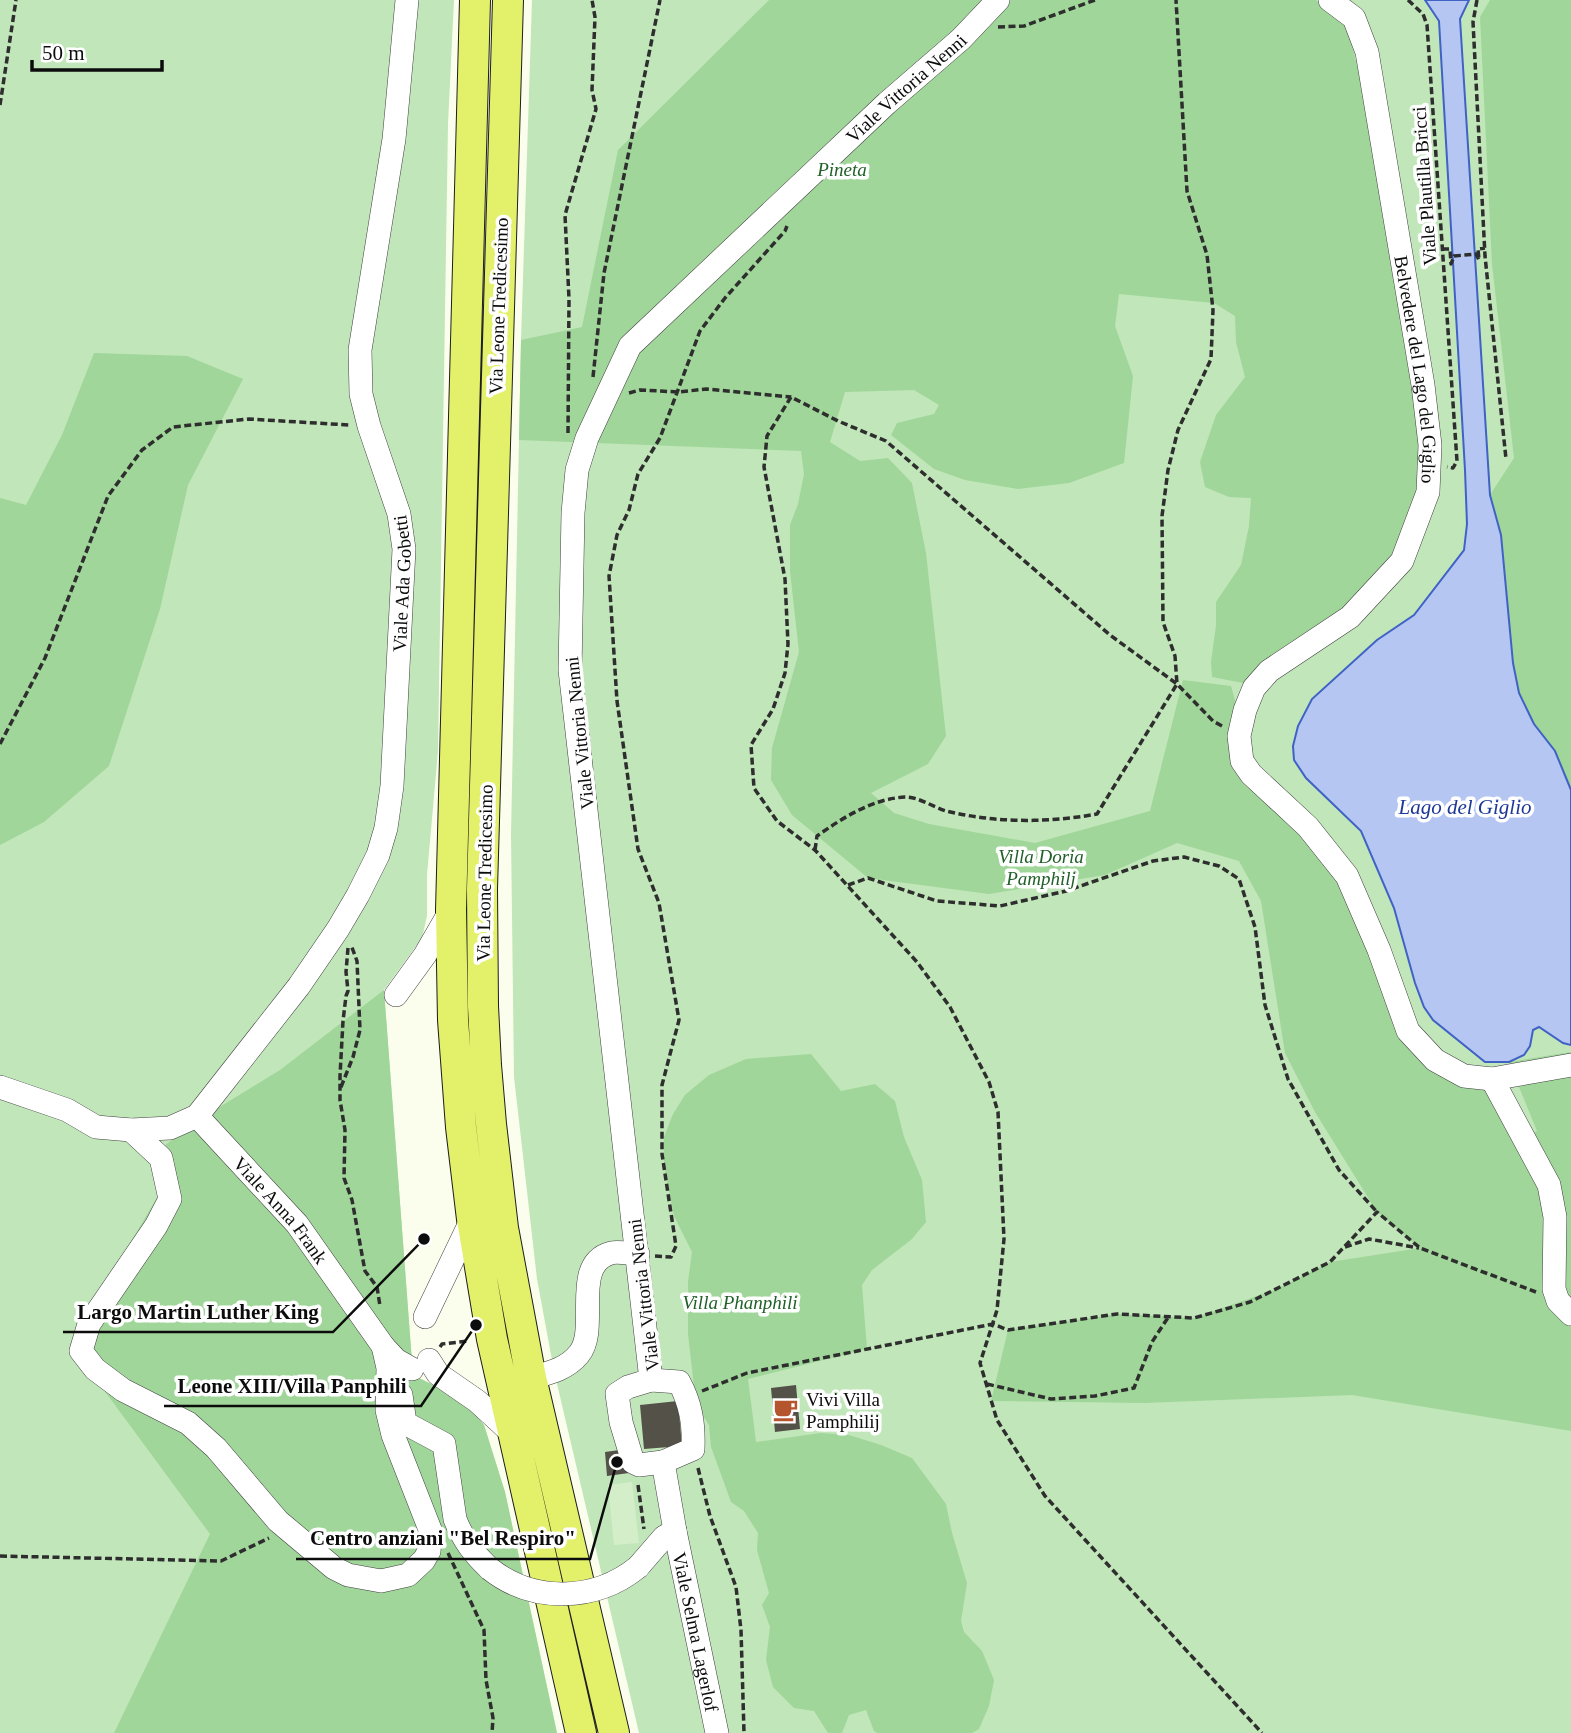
<svg xmlns="http://www.w3.org/2000/svg" width="1571" height="1733" viewBox="0 0 1571 1733" font-family="Georgia,serif">
<rect width="100%" height="100%" fill="#fbfeed"/>
<path fill="#c1e6b9" d="M0,0H454L448,124L438,751L427,875V916L422,938L384,990L413,1375L447,1392L484,1425L505,1492L557,1733H0Z
M532,0H1571V1733H639L554,1371L537,1279L514,1077L511,835L521,340Z"/>
<path fill="#a0d699" d="M769,0H1316L1347,28L1359,72L1425,457L1417,509L1379,580L1243,683L1212,677L1211,662L1216,625V602L1241,565L1249,526L1251,498L1229,497L1205,487L1200,462L1216,415L1245,377L1236,342L1235,316L1214,303L1119,294L1115,326L1133,376L1124,463L1069,483L1018,489L965,480L934,469L891,435L897,423L934,414L939,405L914,390L845,392L830,442L860,461L888,458L912,483L926,553L946,736L928,764L871,793L894,813L929,824L1035,843L1150,811L1183,680L1231,686L1238,711L1231,743L1342,880L1396,1020L1484,1087L1519,1139L1537,1131L1509,1062L1571,1052V1297L1558,1301L1571,1319V1431L1352,1395L1144,1403L991,1401L1008,1330L1117,1314L1194,1318L1277,1289L1330,1262L1420,1248L1377,1212L1315,1112L1285,1053L1261,901L1239,861L1177,843L1105,875L989,894L868,878L792,815L771,780L772,748L799,652L790,571V525L798,504L804,474L801,451L519,440L521,340L582,327L618,150Z
M1490,0H1571V790L1555,751L1534,724L1519,693L1513,663L1501,535L1490,495L1514,458L1492,264L1480,17Z
M94,353L187,356L243,379L188,485L160,609L109,766L44,822L0,845V498L26,505L62,435Z
M384,990L413,1375L447,1392L471,1409L484,1425L505,1492L557,1733H114L210,1534L70,1344L158,1196L150,1157L192,1124L280,1070Z
M811,1054L841,1091L875,1084L895,1101L904,1137L922,1180L926,1222L912,1239L872,1270L862,1285L867,1349L748,1379L756,1442L821,1433L849,1435L881,1445L912,1458L946,1504L952,1533L967,1583L961,1621L964,1632L982,1651L994,1680L989,1706L979,1729L972,1733H877L874,1731L866,1710L849,1715L842,1733H828L814,1711L794,1708L773,1687L766,1660L770,1627L762,1605L769,1593L757,1550L758,1533L744,1511L731,1502L711,1447L709,1425L696,1404L688,1334V1282L692,1252L674,1216L664,1166V1137L673,1114L685,1095L709,1075L746,1059Z"/>
<path fill="#d5eeca" d="M632,1482L639,1543L614,1545L608,1485Z"/>
<path fill="#b5c6f2" stroke="#4062c5" stroke-width="2" d="M1425,0H1469L1460,19L1490,495L1501,535L1513,663L1519,693L1534,724L1555,751L1571,790V1045L1563,1043L1539,1027L1533,1030L1530,1046L1524,1055L1509,1062H1485L1433,1020L1424,1007L1415,983L1394,908L1361,831L1306,778L1294,760L1293,746L1298,726L1312,699L1377,640L1414,615L1464,550L1467,524L1465,470L1439,21Z"/>
<path fill="#545149" d="M796,1385L800,1429L775,1432L771,1388Z
M678,1401L682,1446L644,1449L640,1405Z
M627,1449L629,1473L607,1476L605,1452Z"/>
<g fill="none" stroke-linecap="round" stroke-linejoin="round">
<defs>
<g id="minor">
<path id="s1" d="M1330,0L1354,18L1367,52L1423,385L1430,445L1428,492L1402,561L1350,617L1269,671L1254,688L1245,710L1239,736L1242,761L1251,774L1308,827L1347,876L1379,950L1408,1031L1435,1060L1464,1076L1492,1079L1571,1065"/>
<path d="M396,995L425,955L451,910"/>
<path d="M1492,1079L1549,1185L1555,1217L1554,1289L1558,1301L1571,1314"/>
<path id="s2" d="M0,1087L67,1110L96,1127L131,1130L170,1128L197,1116L299,986L338,929L358,895L378,855L386,828L392,786L404,549L399,514L369,426L361,394L360,350L394,139L407,0"/>
<path id="s3" d="M197,1116L297,1224L383,1346L396,1360L412,1369"/>
<path d="M131,1130L161,1158L170,1199L156,1226L89,1324L81,1351L95,1369L123,1390L188,1423L216,1448L278,1521L334,1568L348,1575L381,1581L408,1575L424,1560L429,1551L431,1532L393,1435L387,1410L388,1368L383,1346"/>
<path d="M425,1317L472,1219"/>
<path d="M429,1360L438,1374L477,1401L514,1435"/>
<path d="M531,1378C549,1373 567,1369 579,1354C600,1329 570,1264 611,1253C619,1251 630,1254 638,1254"/>
<path d="M651,1380L628,1387L617,1394L621,1422L633,1462L639,1465L663,1462"/>
<path d="M401,1395L405,1423L444,1444L455,1519C463,1540 474,1554 490,1569"/>
<path id="s4" d="M675,1531L717,1733"/>
<path id="s5" d="M638,1567L664,1537L675,1531L663,1462L693,1449C694,1424 691,1404 679,1382L651,1380L570,670L573,513L577,470L587,438L630,346L887,103L961,39L998,0"/>
</g>
<path id="major" d="M475,0L451,910L453,1020L461,1127L472,1219L492,1339L581,1733
M508,0L482,889L483,1006L486,1065L491,1124L503,1228L531,1378L614,1733"/>
</defs>
<use href="#minor" stroke="#3f3f3f" stroke-width="24"/>
<use href="#major" stroke="#1d1d1d" stroke-width="32"/>
<path stroke="#2e2e2e" stroke-width="3.5" stroke-dasharray="7 3.5" stroke-linecap="butt" d="M1408,0L1423,14L1427,25L1457,461L1453,468L1447,467
M1477,0L1473,22L1485,256L1506,459
M998,27L1024,26L1095,0
M0,105L16,0
M1442,249H1450L1451,264L1454,256L1476,254L1479,260L1478,249L1485,248
M593,377L604,273L660,0
M629,393L640,390L679,392L706,389L791,397
M568,433L569,299L565,215L596,109L592,90L595,17L592,0
M1222,726L1213,721L1177,684L1110,635L886,441L838,421L791,397L767,436L764,467L785,579L788,644L785,673L773,709L751,745L754,788L777,821L815,850L917,962L950,1007L989,1082L998,1112L1004,1239L997,1310L980,1363L997,1420L1045,1496L1262,1733
M0,744L45,658L108,496L142,450L173,427L249,419L349,425
M815,850L817,836C844,817 872,799 905,797C919,797 933,807 946,811C996,823 1047,823 1097,814L1177,684L1175,656L1163,622L1162,516L1168,470L1178,430L1211,359L1213,310L1207,255L1187,191L1176,0
M848,885L868,878L937,901L1000,906L1066,891L1153,861L1184,857L1219,866L1239,879L1255,927L1265,1005L1288,1079L1339,1170L1377,1212
M348,948L346,972L348,991L346,996L343,1021L340,1076V1100L345,1130L344,1178L352,1200L365,1271L377,1287L380,1306
M341,1087L353,1057L360,1030L357,961L351,945
M1345,1247L1369,1239L1419,1248
M655,1256L671,1257L676,1246L662,1154V1085L679,1020L659,903L638,849L617,701L609,576L617,535L629,510L638,474L660,438L700,331L725,298L785,231L787,226
M440,1347L442,1344L469,1341
M987,1384L1051,1399L1095,1396L1134,1388L1152,1342L1169,1316
M702,1391L747,1373L993,1324L1008,1330L1117,1314L1194,1318L1250,1302L1330,1262L1377,1212L1420,1248L1536,1292
M698,1468L710,1516L736,1587L741,1630L744,1733
M638,1485L644,1529
M448,1553L484,1630L486,1680L493,1718L492,1733
M0,1556L221,1561L269,1538"/>
<use href="#minor" stroke="#fff" stroke-width="23"/>
<use href="#major" stroke="#e3f06a" stroke-width="30"/>
<defs>
<path id="minor-bridge" d="M490,1569C533,1603 595,1602 638,1567"/>
</defs>
<use href="#minor-bridge" stroke="#3f3f3f" stroke-width="24" stroke-linecap="butt"/>
<use href="#minor-bridge" stroke="#fff" stroke-width="23"/>
</g>
<defs>
<symbol id="cafe-bare" viewBox="-9 -9 18 18"><path d="M-5.5-4.5H6V0H3Q3 3.5 0 3.5H-2.5Q-5.5 3.5-5.5 0ZM3-3.2v2h1.7v-2ZM-6 4.5H4V6H-6Z" fill="#b4552d" stroke="#fff" stroke-width="2.5" paint-order="stroke"/></symbol>
</defs>
<g fill-rule="evenodd">
<use href="#cafe-bare" x="768" y="1392" width="35" height="35"/>
</g>
<g text-anchor="middle" stroke-width="7" stroke-linejoin="round" paint-order="stroke">
<g font-size="19" fill="#0c0c0c" stroke="#fff">
<text dy="7" stroke="none"><textPath href="#s5" startOffset="1680">Viale Vittoria Nenni</textPath></text>
<text transform="translate(1424 186) rotate(-94)" y="7">Viale Plautilla Bricci</text>
<text transform="translate(498 306) rotate(-88)" y="7">Via Leone Tredicesimo</text>
<text dy="7" stroke="none"><textPath href="#s1" startOffset="388">Belvedere del Lago del Giglio</textPath></text>
<text dy="7" stroke="none"><textPath href="#s2" startOffset="800">Viale Ada Gobetti</textPath></text>
<text transform="translate(579 733) rotate(-96)" y="7">Viale Vittoria Nenni</text>
<text transform="translate(484 873) rotate(-89)" y="7">Via Leone Tredicesimo</text>
<text dy="7" stroke="none"><textPath href="#s3" startOffset="126">Viale Anna Frank</textPath></text>
<text transform="translate(643 1295) rotate(-97)" y="7">Viale Vittoria Nenni</text>
<text dy="7" stroke="none"><textPath href="#s4" startOffset="103">Viale Selma Lagerlof</textPath></text>
</g>
<g font-size="19" font-style="italic" fill="#216029" stroke="#fff">
<text x="842" y="176">Pineta</text>
<text x="1041" y="863">Villa Doria<tspan x="1041" dy="22">Pamphilj</tspan></text>
<text x="740" y="1309">Villa Phanphili</text>
</g>
<g font-size="19" fill="#0c0c0c" stroke="#fff" text-anchor="start">
<text x="806" y="1406">Vivi Villa<tspan x="806" dy="22">Pamphilij</tspan></text>
</g>
<g font-size="21" font-style="italic" fill="#1d3897" stroke="#fff">
<text x="1465" y="814">Lago del Giglio</text>
</g>
</g>
<path fill="none" stroke="#0c0c0c" stroke-width="2.5" d="M424 1239L333 1332H63M476 1325L421 1406H164M617 1462L590 1559H296"/>
<g fill="#0c0c0c" stroke="#fff" stroke-width="2.5">
<circle cx="424" cy="1239" r="7"/>
<circle cx="476" cy="1325" r="7"/>
<circle cx="617" cy="1462" r="7"/>
</g>
<g font-size="21" text-anchor="middle" font-weight="bold" fill="#0c0c0c" stroke="#fff" stroke-width="7" stroke-linejoin="round" paint-order="stroke">
<text x="198" y="1319">Largo Martin Luther King</text>
<text x="292" y="1393">Leone XIII/Villa Panphili</text>
<text x="443" y="1545">Centro anziani "Bel Respiro"</text>
</g>
<path d="M32 60v10h130v-10" fill="none" stroke="#0c0c0c" stroke-width="3.5"/>
<text x="42" y="60" font-size="21" fill="#0c0c0c" stroke="#ffffff" stroke-width="5" paint-order="stroke">50 m</text>
</svg>
